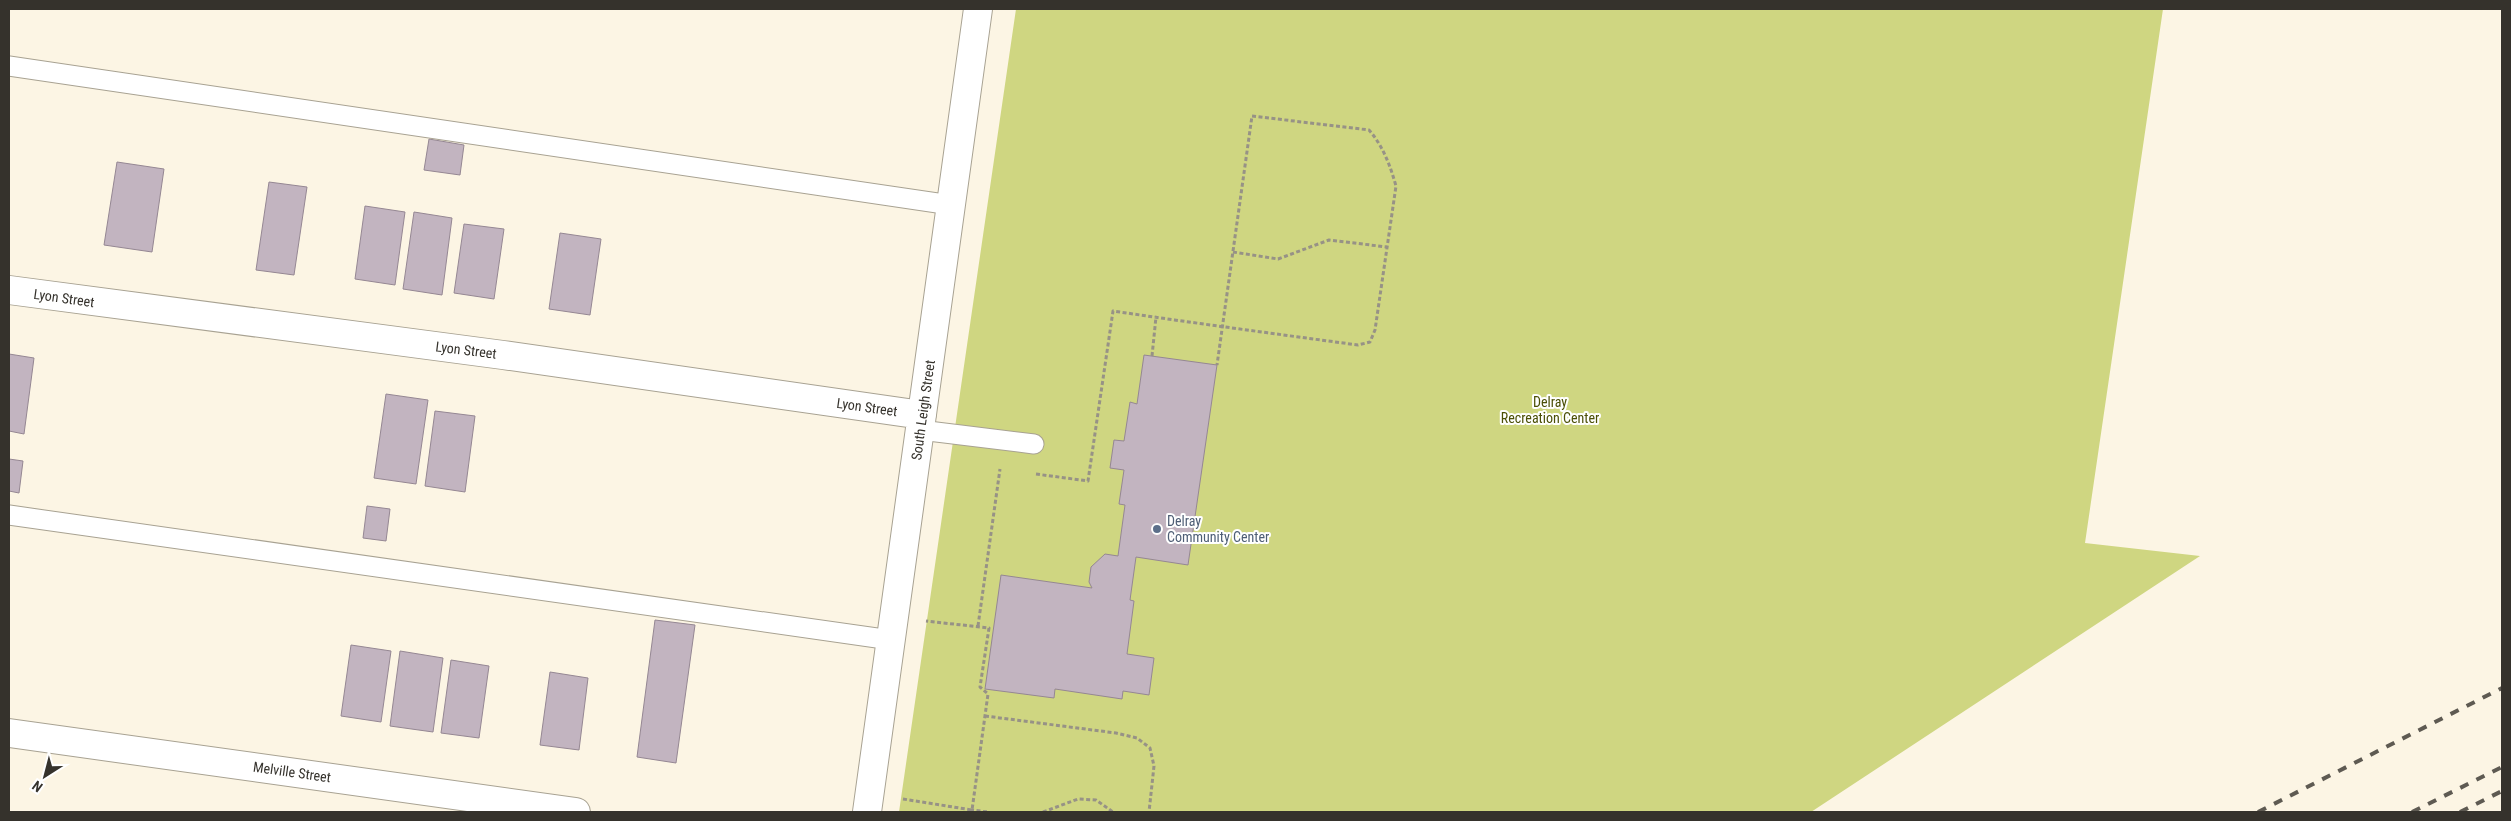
<svg xmlns="http://www.w3.org/2000/svg" width="2511" height="821" viewBox="0 0 2511 821" font-family="'Roboto Condensed',sans-serif">
<rect width="100%" height="100%" fill="#fcf5e4"/>
<path fill="#cfd681" d="M1016,9H2163L2085,543L2200,556L1811,812H899Z"/>
<path fill="#c2b4c0" stroke="#958793" d="M429,139L464,145L460,175L424,170Z
M117,162L164,169L152,252L104,245Z
M269,182L307,187L294,275L256,270Z
M365,206L405,212L395,285L355,279Z
M414,212L452,218L442,295L403,289Z
M464,224L504,229L494,299L454,293Z
M560,233L601,239L590,315L549,309Z
M9,354L34,358L24,434L9,431Z
M1144,355L1217,365L1188,565L1136,557L1130,600L1134,601L1127,654L1154,658L1149,695L1123,691L1122,699L1055,689L1054,698L985,689L1001,575L1092,588L1089,582L1091,567L1105,554L1118,556L1125,505L1119,504L1124,470L1110,468L1114,440L1124,441L1130,402L1137,404Z
M386,394L428,400L416,484L374,478Z
M435,411L475,416L465,492L425,486Z
M9,459L23,461L19,493L9,491Z
M367,506L390,509L386,541L363,538Z
M655,620L695,625L676,763L637,757Z
M351,645L391,651L381,722L341,716Z
M400,651L443,658L433,732L390,726Z
M451,660L489,666L479,738L441,733Z
M550,672L588,678L579,750L540,745Z"/>
<g fill="none" stroke-linecap="round" stroke-linejoin="round">
<defs>
<path id="service" d="M9,66L951,205
M920,430L1034,444
M9,515L891,640"/>
<path id="minor" d="M9,290L503,355L922,415
M9,733L576,812
M867,812L978,9"/>
</defs>
<use href="#service" stroke="#a8a292" stroke-width="21"/>
<use href="#minor" stroke="#a8a292" stroke-width="30"/>
<path stroke="#979286" stroke-width="3" stroke-dasharray="4 2.5" stroke-linecap="butt" d="M1233,252L1278,259L1329,240L1387,247
M1152,356L1156,317
M1036,474L1088,481L1113,311C1194,323 1276,334 1358,345L1370,342L1375,330L1396,186C1390,165 1383,146 1369,130L1252,116L1217,365
M978,626L1000,469
M985,716L1116,733L1137,738L1150,748L1154,766L1149,812
M903,799L972,810L988,694L980,687L989,628L926,621
M972,812V810L988,812
M1043,812L1078,799L1096,800L1113,812"/>
<use href="#service" stroke="#fff" stroke-width="19"/>
<use href="#minor" stroke="#fff" stroke-width="28"/>
<path stroke="#5e5a52" stroke-width="4" stroke-dasharray="9 9" stroke-linecap="butt" d="M2258,812L2502,688
M2412,812L2502,767
M2460,812L2502,791"/>
</g>
<circle fill="#5c6f8a" stroke="#fff" stroke-width="2" cx="1157" cy="529" r="5"/>
<g text-anchor="middle" stroke-width="4" stroke-linejoin="round" paint-order="stroke">
<g font-size="14" fill="#35322c" stroke="#fff">
<text transform="translate(64 298) rotate(8)" y="5">Lyon Street</text>
<text transform="translate(466 350) rotate(7)" y="5">Lyon Street</text>
<text transform="translate(867 407) rotate(8)" y="5">Lyon Street</text>
<text transform="translate(923 410) rotate(-82)" y="5">South Leigh Street</text>
<text transform="translate(292 772) rotate(8)" y="5">Melville Street</text>
</g>
<g font-size="14" fill="#4b4f06" stroke="#fff">
<text x="1550" y="407">Delray<tspan x="1550" dy="16">Recreation Center</tspan></text>
</g>
<g font-size="14" fill="#4e5e75" stroke="#fff" text-anchor="start">
<text x="1167" y="526">Delray<tspan x="1167" dy="16">Community Center</tspan></text>
</g>
</g>
<rect width="2511" height="821" fill="none" stroke="#35322c" stroke-width="20"/>
<g transform="translate(45 776) rotate(216)" stroke="#ffffff" stroke-width="4" paint-order="stroke">
<path d="M0-4L9 19L0 12L-9 19Z" fill="#35322c"/>
<text y="-8" font-size="14" font-weight="bold" text-anchor="middle" fill="#35322c">N</text>
</g>
</svg>
